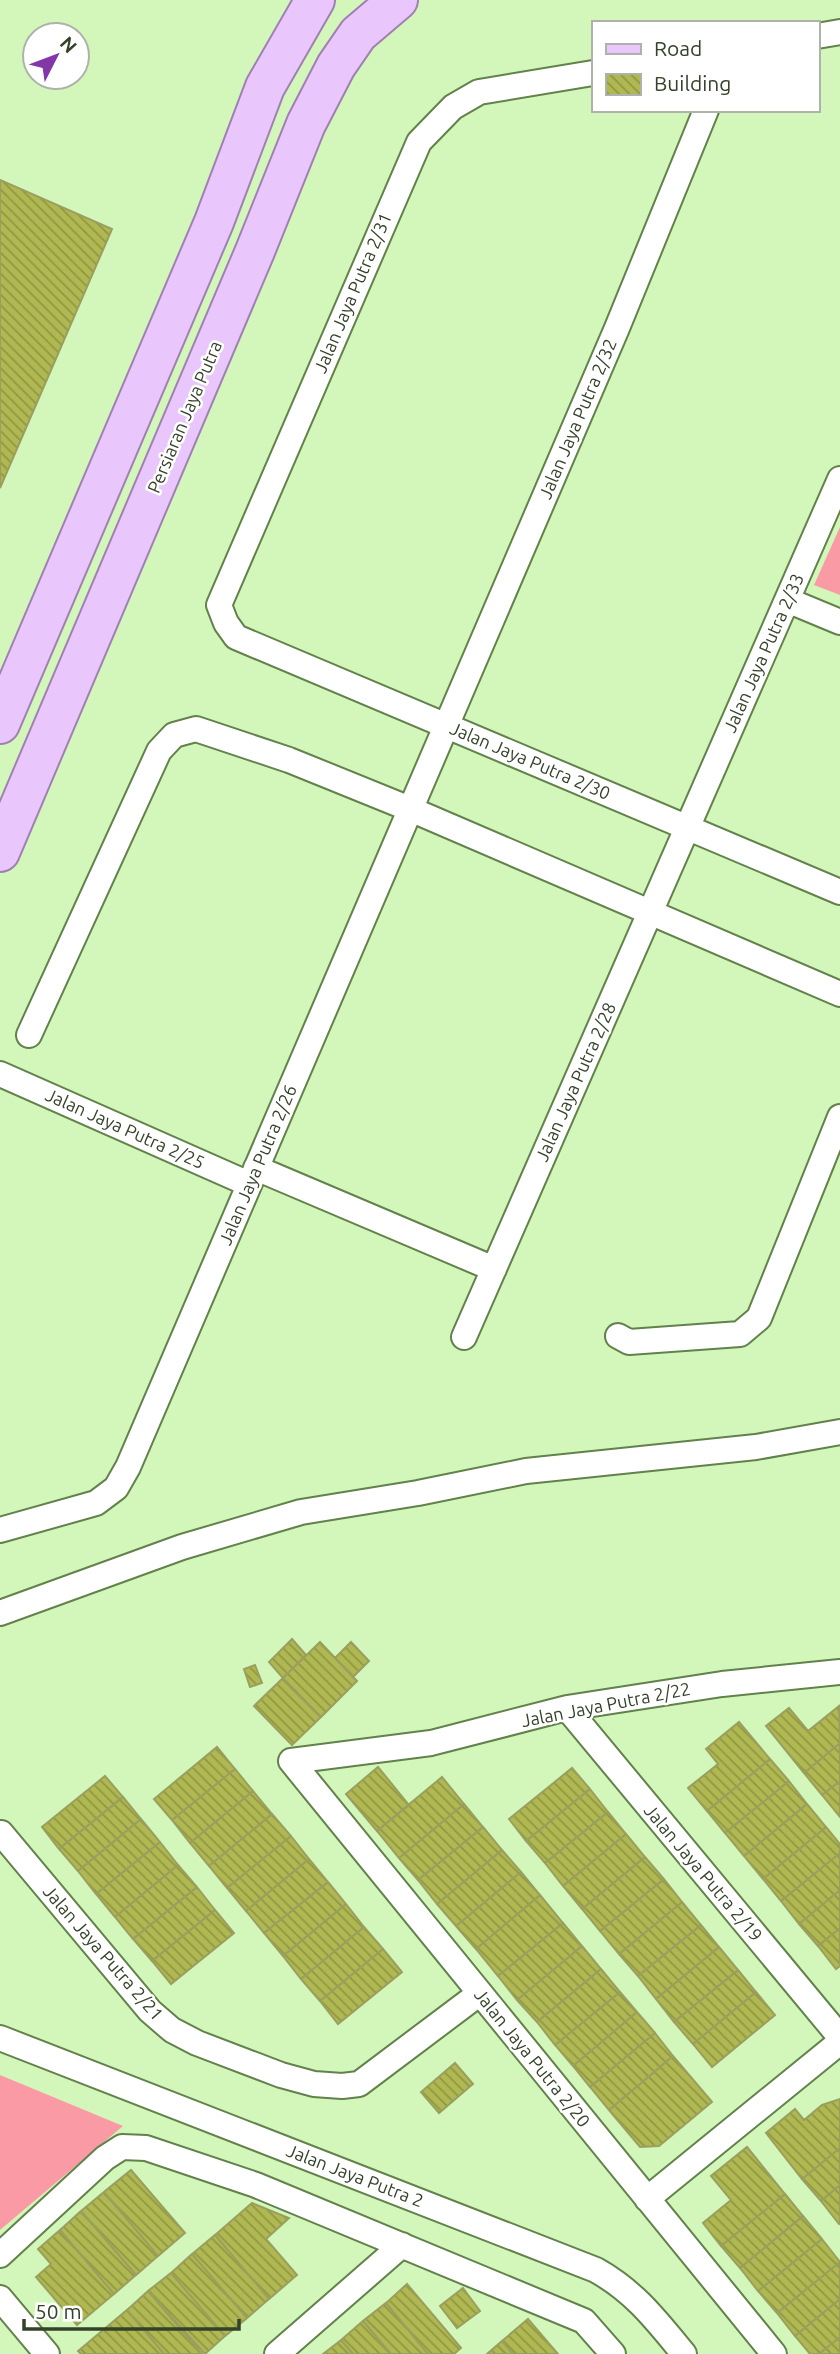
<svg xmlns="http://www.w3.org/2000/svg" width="840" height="2354" viewBox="0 0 840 2354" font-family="Ubuntu,sans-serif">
<defs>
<pattern id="building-back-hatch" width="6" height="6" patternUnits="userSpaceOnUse" patternTransform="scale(1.75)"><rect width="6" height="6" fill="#b0b851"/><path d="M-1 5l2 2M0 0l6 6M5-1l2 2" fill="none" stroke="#909743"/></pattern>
</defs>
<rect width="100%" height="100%" fill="#d3f7bb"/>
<path fill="#fa9aa4" d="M840,527V595L814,585Z
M0,2075L123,2126L0,2230Z"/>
<path fill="url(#building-back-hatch)" stroke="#9a9f5f" stroke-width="2" d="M0,180L112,229L0,488Z
M292,1639L306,1655L283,1678L269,1662Z
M320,1642L357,1681L321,1717L283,1678Z
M351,1642L369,1661L353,1677L335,1658Z
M255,1665L262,1683L250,1687L244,1669Z
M283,1678L321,1717L292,1745L254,1706Z
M839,1706L840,1743L804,1773L766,1726L789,1708L808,1731Z
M739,1722L770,1759L707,1811L688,1788L718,1764L706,1749Z
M840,1743V1781L822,1795L804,1773Z
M217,1747L235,1769L172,1820L154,1799Z
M770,1759L789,1781L725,1833L707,1811Z
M378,1767L409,1805L377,1831L346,1794Z
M572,1768L590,1789L526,1841L509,1819Z
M235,1769L253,1791L190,1843L172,1820Z
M105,1776L123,1797L59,1849L42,1827Z
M442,1777L464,1804L399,1858L377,1831Z
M789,1781L807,1804L744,1856L725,1833Z
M840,1781V1817L822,1795Z
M590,1789L608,1812L545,1863L526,1841Z
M253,1791L272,1814L209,1866L190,1843Z
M123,1797L141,1819L78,1871L59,1849Z
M464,1804L483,1827L418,1880L399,1858Z
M807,1804L826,1827L763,1879L744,1856Z
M608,1812L626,1834L563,1886L545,1863Z
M272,1814L291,1836L227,1888L209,1866Z
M141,1819L160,1842L96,1894L78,1871Z
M483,1827L502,1850L437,1904L418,1880Z
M826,1827L840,1844V1853L781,1901L763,1879Z
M626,1834L645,1857L582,1909L563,1886Z
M291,1836L309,1859L246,1911L227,1888Z
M160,1842L178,1865L115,1917L96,1894Z
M502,1850L521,1872L456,1926L437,1904Z
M840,1853V1890L799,1924L781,1901Z
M645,1857L664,1879L600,1931L582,1909Z
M309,1859L328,1882L264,1933L246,1911Z
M178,1865L197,1887L133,1939L115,1917Z
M521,1872L540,1895L476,1949L456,1926Z
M664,1879L682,1902L619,1954L600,1931Z
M328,1882L346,1904L283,1956L264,1933Z
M197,1887L215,1910L152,1961L133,1939Z
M840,1890V1928L818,1946L799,1924Z
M540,1895L563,1923L498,1976L476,1949Z
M682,1902L701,1925L638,1976L619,1954Z
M346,1904L364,1927L301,1979L283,1956Z
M215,1910L234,1933L171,1984L152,1961Z
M563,1923L582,1946L517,2000L498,1976Z
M701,1925L719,1947L656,1999L638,1976Z
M364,1927L383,1949L320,2001L301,1979Z
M840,1928V1966L836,1969L818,1946Z
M582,1946L601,1969L537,2022L517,2000Z
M719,1947L738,1970L674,2022L656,1999Z
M383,1949L402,1972L338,2024L320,2001Z
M601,1969L620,1992L555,2045L537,2022Z
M738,1970L756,1992L693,2044L674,2022Z
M620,1992L637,2012L573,2066L555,2045Z
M756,1992L775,2015L712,2067L693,2044Z
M637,2012L655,2033L590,2087L573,2066Z
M655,2033L673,2056L609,2110L590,2087Z
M673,2056L712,2102L659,2146L640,2147L609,2110Z
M455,2063L473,2084L439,2113L421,2092Z
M840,2099V2148L802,2179L766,2133L795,2109L804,2120L822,2105Z
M747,2147L785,2194L721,2246L703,2223L731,2200L711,2176Z
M840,2148V2185L821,2201L802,2179Z
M131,2170L185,2233L158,2256L104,2192Z
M840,2185V2223L839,2224L821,2201Z
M104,2192L158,2256L136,2275L81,2211Z
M785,2194L803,2216L740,2268L721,2246Z
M252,2203L289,2218L266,2239L297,2275L269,2299L215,2235Z
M81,2211L136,2275L114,2294L60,2230Z
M803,2216L822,2239L758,2291L740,2268Z
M60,2230L114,2294L77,2325L36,2277L51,2264L38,2249Z
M215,2235L269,2299L247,2318L192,2254Z
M822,2239L840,2262L777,2313L758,2291Z
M192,2254L247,2318L225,2336L171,2273Z
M840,2262V2299L795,2336L777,2313Z
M171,2273L225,2336L205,2354L148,2291Z
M407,2284L461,2348L454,2354H428L386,2303Z
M463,2288L480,2311L457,2328L440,2306Z
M148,2291L202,2354H164L127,2310Z
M840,2299V2337L819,2354H810L795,2336Z
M386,2303L428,2354H391L363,2321Z
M127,2310L164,2354H81L78,2351Z
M528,2319L558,2354H513L502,2341Z
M363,2321L391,2354H353L341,2340Z
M840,2337V2354H819Z
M341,2340L353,2354H323Z
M502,2341L513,2354H487Z"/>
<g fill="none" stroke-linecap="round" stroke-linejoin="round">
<defs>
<path id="street" d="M817,36L840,32
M593,73L479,92L453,107L419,142L219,605L226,623L236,637L840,892
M787,600L840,622
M29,1035L159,751L174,735L196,729L289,760L410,809L840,994
M0,1074L249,1184
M256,1168L494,1269
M618,1336L629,1342L740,1334L759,1318L840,1117
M464,1337L840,479
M0,1530L96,1503L116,1488L128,1467L617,328L706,110
M0,1613L182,1547L301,1512L418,1493L526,1471L756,1447L840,1432
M567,1708L840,2037
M291,1761L774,2354
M291,1761L431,1743L567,1708L722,1684L840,1672
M1,1833L150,2011L172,2030L197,2043L281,2075L314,2084L342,2086L359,2084L480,1993
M0,2038L596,2270C635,2292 656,2320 684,2354
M647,2199L840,2042
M0,2255L105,2158L122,2147L146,2148L256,2185L584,2321L613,2354
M0,2298L47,2354
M277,2354L402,2245"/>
<path id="primary" d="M0,724L214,222L265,87L315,0
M0,852L255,251L306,124L336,66L358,34L398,0"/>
</defs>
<use href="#street" stroke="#62814b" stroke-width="28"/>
<use href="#primary" stroke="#a080b1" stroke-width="42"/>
<use href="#street" stroke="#fff" stroke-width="24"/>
<use href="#primary" stroke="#e9c7fc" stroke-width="38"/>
</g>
<g text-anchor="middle" stroke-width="5" stroke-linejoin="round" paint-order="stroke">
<g font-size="18" fill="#34422a" stroke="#fff">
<text transform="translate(353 293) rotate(-67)" y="6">Jalan Jaya Putra 2/31</text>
<text transform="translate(185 417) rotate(-67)" y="6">Persiaran Jaya Putra</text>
<text transform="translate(578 419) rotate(-67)" y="6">Jalan Jaya Putra 2/32</text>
<text transform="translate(764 653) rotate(-66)" y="6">Jalan Jaya Putra 2/33</text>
<text transform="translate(530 761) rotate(23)" y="6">Jalan Jaya Putra 2/30</text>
<text transform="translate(576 1082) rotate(-66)" y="6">Jalan Jaya Putra 2/28</text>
<text transform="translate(125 1129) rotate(24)" y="6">Jalan Jaya Putra 2/25</text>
<text transform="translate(258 1165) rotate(-67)" y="6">Jalan Jaya Putra 2/26</text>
<text transform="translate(606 1705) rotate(-11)" y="6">Jalan Jaya Putra 2/22</text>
<text transform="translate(703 1873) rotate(50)" y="6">Jalan Jaya Putra 2/19</text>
<text transform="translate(103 1953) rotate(49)" y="6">Jalan Jaya Putra 2/21</text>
<text transform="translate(532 2058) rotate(51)" y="6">Jalan Jaya Putra 2/20</text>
<text transform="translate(355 2176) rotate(21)" y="6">Jalan Jaya Putra 2</text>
</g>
</g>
<rect x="592" y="21" width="228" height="91" fill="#ffffff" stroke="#aeb3aa" stroke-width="2"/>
<rect x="606" y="44" width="35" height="10" fill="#e9c7fc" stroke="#aeb3aa" stroke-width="2"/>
<text x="654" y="56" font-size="21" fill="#34422a">Road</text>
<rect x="606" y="74" width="35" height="21" fill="url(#building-back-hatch)" stroke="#aeb3aa" stroke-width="2"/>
<text x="654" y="91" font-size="21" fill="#34422a">Building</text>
<g transform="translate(56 56) rotate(48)"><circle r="33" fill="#ffffff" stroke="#aeb3aa" stroke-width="2"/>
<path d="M0-5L12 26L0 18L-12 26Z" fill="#8236a7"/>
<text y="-10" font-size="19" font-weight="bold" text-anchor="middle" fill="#34422a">N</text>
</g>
<path d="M24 2319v10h215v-10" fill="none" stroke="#34422a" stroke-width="3.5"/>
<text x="35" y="2319" font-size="21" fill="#34422a" stroke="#ffffff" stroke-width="5" paint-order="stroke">50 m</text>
</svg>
